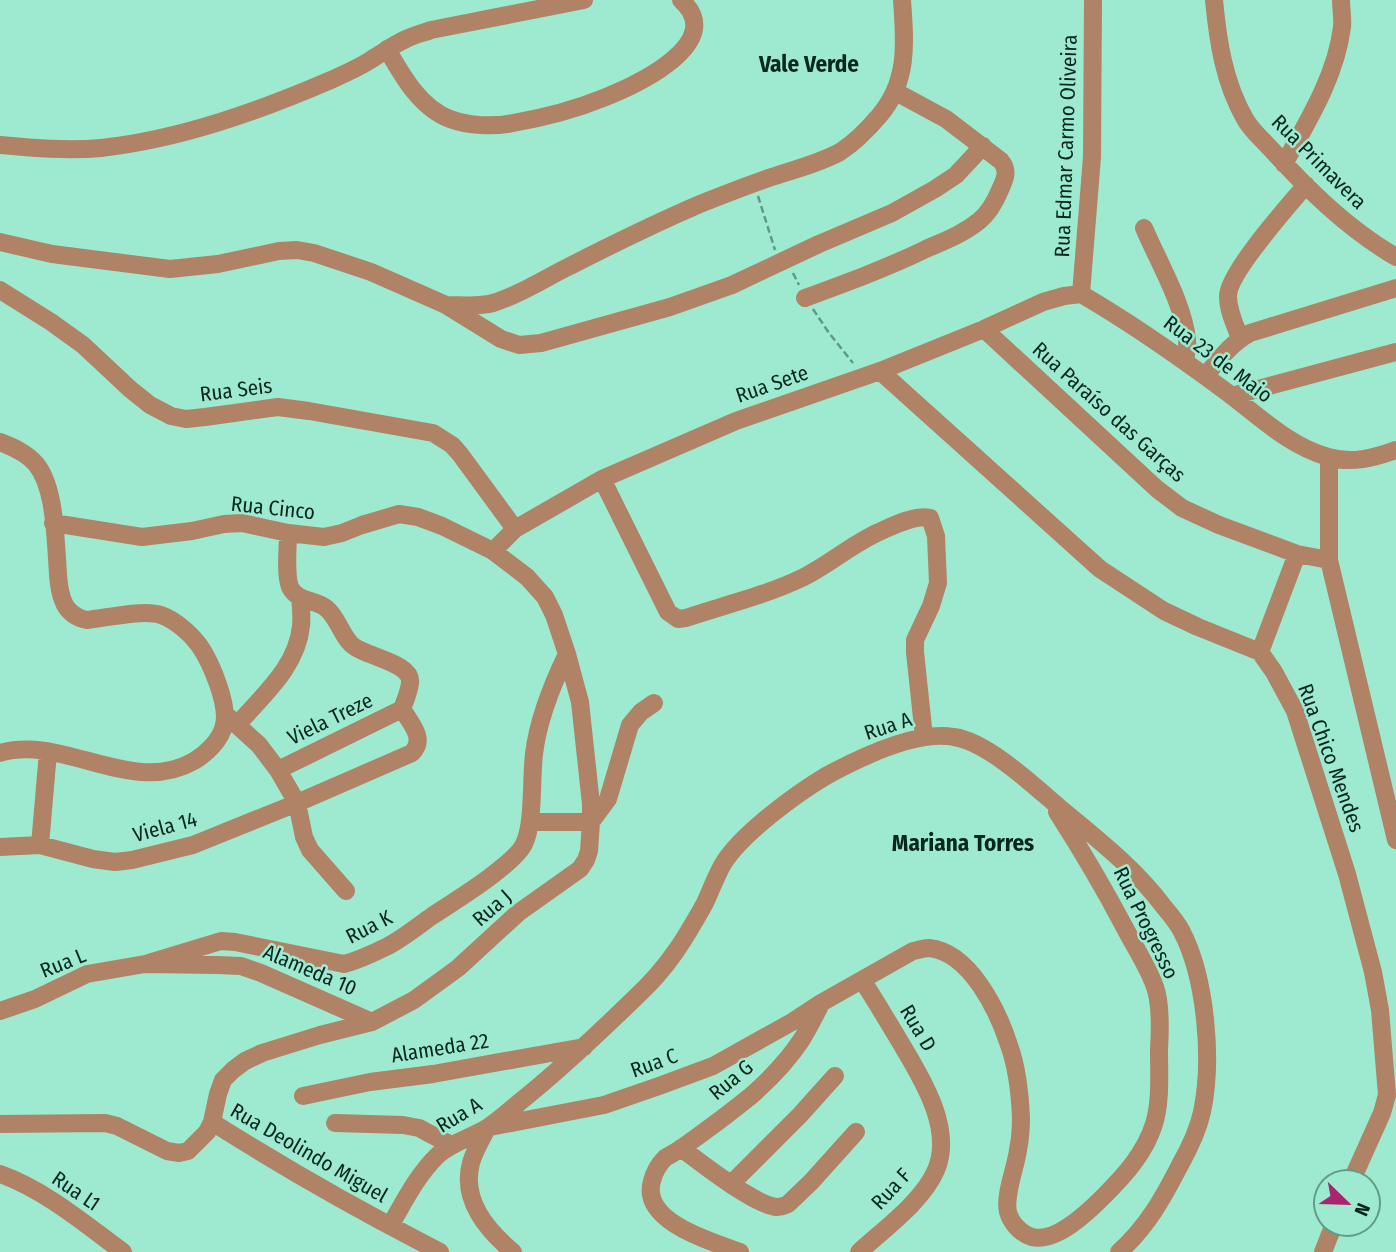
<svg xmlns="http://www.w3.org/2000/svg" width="1396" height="1252" viewBox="0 0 1396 1252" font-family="'Fira Sans Condensed',sans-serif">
<rect width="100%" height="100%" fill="#9eead1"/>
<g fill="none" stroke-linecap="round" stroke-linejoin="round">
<path stroke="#5f9987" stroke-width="2.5" stroke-dasharray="7 3.5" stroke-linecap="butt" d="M758,196L775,250
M793,273L799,285
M813,309L829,333L853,363"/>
<path stroke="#b08266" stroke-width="18" d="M1214,0C1218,42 1224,82 1245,119C1251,130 1262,139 1270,148C1307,189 1348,229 1396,257
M387,49C402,75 420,108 450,119C469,126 494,127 513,123C542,118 579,108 606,97C638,84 728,42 681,0
M0,145C33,148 68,151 101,148C181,139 259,111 331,80C344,74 358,68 369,61C382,53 393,45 406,39C414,35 423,33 431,30L584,0
M1284,164C1308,121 1336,76 1342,27C1343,19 1341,9 1341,0
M1144,228C1158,261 1184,305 1187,340C1188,347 1186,354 1185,361
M0,242L52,254L170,269L218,264L279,251L297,250L314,253L371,272L446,305L501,339L519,345L541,343L670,307L732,285L819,244L892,213L935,189L956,175L983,146
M0,290L51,322L83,345L130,389L150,405L171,416L186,419L205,417L278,407L309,411L433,433L452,445L460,454L515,529
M1081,294C1131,323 1178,356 1224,390C1258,415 1287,445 1328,457C1351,464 1374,458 1396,450
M1081,294L1092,157L1093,0
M805,298C846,283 887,268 926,249C944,241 963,234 979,221C989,213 995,202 1000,190C1005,179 1009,171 1001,161L946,119L896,92
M446,305C461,305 479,307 493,303C520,295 545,278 570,266C613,244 656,223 700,204C725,194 750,184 775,176C796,169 820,163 840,152C854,143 868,129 879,116C909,81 905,42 902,0
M984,329L1157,489L1182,508L1219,525L1297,554L1329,560
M1240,338C1235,325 1228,311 1228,296C1228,273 1289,205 1306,185
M880,371L1100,569L1164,611L1198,627L1260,652L1274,672L1295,711L1347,874L1373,972L1380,1010L1387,1095L1382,1113L1351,1182
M1205,376C1219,360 1231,343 1250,333L1396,288
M1232,396L1396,352
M0,442C13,447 27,453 36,464C54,486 55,531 57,558C58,573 58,592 65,605C70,614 77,618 87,620C106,618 144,609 161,615C175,620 190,633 199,645C211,662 229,705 224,725C221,740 206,754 194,761C131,797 63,734 0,753
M1329,458V560L1396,840
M602,479L668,612L678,619L686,618C725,605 767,595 804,577C830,564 852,544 879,532C892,526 916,514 930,518L936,536L938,583L931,606L915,640V652L924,737
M493,551L515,529L602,479L736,421L880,371L984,329L1043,302L1064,296L1081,294
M1260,652L1297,554
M225,714L259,745L278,770L297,803L304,837L310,850L346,891
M238,724C263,695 297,667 301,626C302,617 301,607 300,598
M278,770L402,709
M530,822H591L608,799L630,725L641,712L654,703
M40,845L48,752
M0,847L40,845L93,859L115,862L132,860L193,845L297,803L412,753C426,739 411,724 402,709C405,701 409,692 410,683C413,662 364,657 351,644C341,634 338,618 326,608C315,599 297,602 290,587C285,574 288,547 288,533
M145,964L221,941L235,942L344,964C359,960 374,953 388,946C403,938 418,926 432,916C453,902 514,865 524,844C534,824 531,778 534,754C538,720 552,685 567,654
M0,1011L35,999L87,974L145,964L217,965L241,966L261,973L372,1022
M303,1096L370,1082L433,1074L584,1047
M212,1122C286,1169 362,1212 440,1252
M335,1123L403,1125L419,1128L451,1145
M0,1124L105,1123L117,1126L167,1151L179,1153L188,1151L207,1132L212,1122L218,1094L223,1080L233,1070L245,1061L262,1053L320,1035L372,1022L414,1000L458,968L518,913L580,869L586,860L589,851L591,822V804L580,702L567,654L554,615L545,597L527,577L493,551L442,526L418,517L399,514L362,525L342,533L324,537L288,533L242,523L224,524L192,531L142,537L53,523
M490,1127L604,1105L659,1086L713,1066L792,1022L821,1003L913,951C918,950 924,948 929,948C970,952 998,1011 1009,1045C1017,1067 1020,1094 1021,1118C1021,1128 1020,1140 1018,1150C1016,1167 1004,1195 1008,1212C1011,1223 1021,1234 1032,1237C1056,1243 1088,1212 1103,1197C1125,1175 1145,1153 1154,1124C1161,1101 1159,1074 1159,1050C1160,1033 1161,1003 1155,987C1148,967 1136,949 1126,930C1105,890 1082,851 1057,812
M487,1128C482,1139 474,1151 471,1163C461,1200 487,1230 513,1252
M681,1148C701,1163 754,1205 777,1207C783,1207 783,1206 788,1204L811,1182L856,1132
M0,1174C45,1190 85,1224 123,1252
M731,1184L800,1115L835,1076
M390,1226C404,1202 417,1175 438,1155C452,1142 471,1138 487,1128C499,1120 510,1110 521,1101C562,1068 600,1032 638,995C668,967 685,939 705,903C711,890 716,876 723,864C741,834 796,794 826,776C859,758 916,730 954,737C988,742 1034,786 1060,808C1097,839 1135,868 1164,907C1170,914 1176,921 1181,930C1206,977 1213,1060 1202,1112C1198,1130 1189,1149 1180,1165C1163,1198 1147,1227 1119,1252
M740,1252C713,1242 640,1222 652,1181C654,1173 659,1164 665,1158C671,1154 678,1151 683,1147C707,1130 730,1113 752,1095C770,1079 789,1059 802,1039C809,1028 814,1017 820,1006
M859,1252C884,1229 923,1201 936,1170C955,1126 917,1071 896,1035C885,1017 874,998 862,980
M1323,1252L1334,1224"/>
</g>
<g text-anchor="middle" stroke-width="5" stroke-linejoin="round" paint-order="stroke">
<g font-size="21" fill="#06261e" stroke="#9eead1">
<text transform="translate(1066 146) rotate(-88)" y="7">Rua Edmar Carmo Oliveira</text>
<text transform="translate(1319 162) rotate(45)" y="7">Rua Primavera</text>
<text transform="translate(1218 359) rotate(37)" y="7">Rua 23 de Maio</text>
<text transform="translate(772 384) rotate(-19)" y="7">Rua Sete</text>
<text transform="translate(236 390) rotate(-7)" y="7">Rua Seis</text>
<text transform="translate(1109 412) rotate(42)" y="7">Rua Paraíso das Garças</text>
<text transform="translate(273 508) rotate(6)" y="7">Rua Cinco</text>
<text transform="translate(330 719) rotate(-26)" y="7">Viela Treze</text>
<text transform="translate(888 726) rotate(-18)" y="7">Rua A</text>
<text transform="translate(1331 758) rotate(70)" y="7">Rua Chico Mendes</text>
<text transform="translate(165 827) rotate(-15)" y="7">Viela 14</text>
<text transform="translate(492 908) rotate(-41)" y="7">Rua J</text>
<text transform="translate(1146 923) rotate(64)" y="7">Rua Progresso</text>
<text transform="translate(369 927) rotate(-27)" y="7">Rua K</text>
<text transform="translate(63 963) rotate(-22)" y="7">Rua L</text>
<text transform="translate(310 970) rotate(23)" y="7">Alameda 10</text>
<text transform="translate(918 1028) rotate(59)" y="7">Rua D</text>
<text transform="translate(440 1048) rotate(-9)" y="7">Alameda 22</text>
<text transform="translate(654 1063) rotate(-20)" y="7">Rua C</text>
<text transform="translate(731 1080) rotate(-40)" y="7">Rua G</text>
<text transform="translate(459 1115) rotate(-31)" y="7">Rua A</text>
<text transform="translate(309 1153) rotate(30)" y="7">Rua Deolindo Miguel</text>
<text transform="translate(891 1189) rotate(-47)" y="7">Rua F</text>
<text transform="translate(76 1191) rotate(34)" y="7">Rua L1</text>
</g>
<g font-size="23" font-weight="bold" fill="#06261e" stroke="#9eead1">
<text x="809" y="72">Vale Verde</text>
<text x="963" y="851">Mariana Torres</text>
</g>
</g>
<g transform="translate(1347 1203) rotate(113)"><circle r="33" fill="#9eead1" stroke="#619c89" stroke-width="2"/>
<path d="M0-5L12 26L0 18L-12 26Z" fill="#aa256f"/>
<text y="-10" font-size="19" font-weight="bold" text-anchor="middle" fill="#06261e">N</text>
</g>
</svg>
